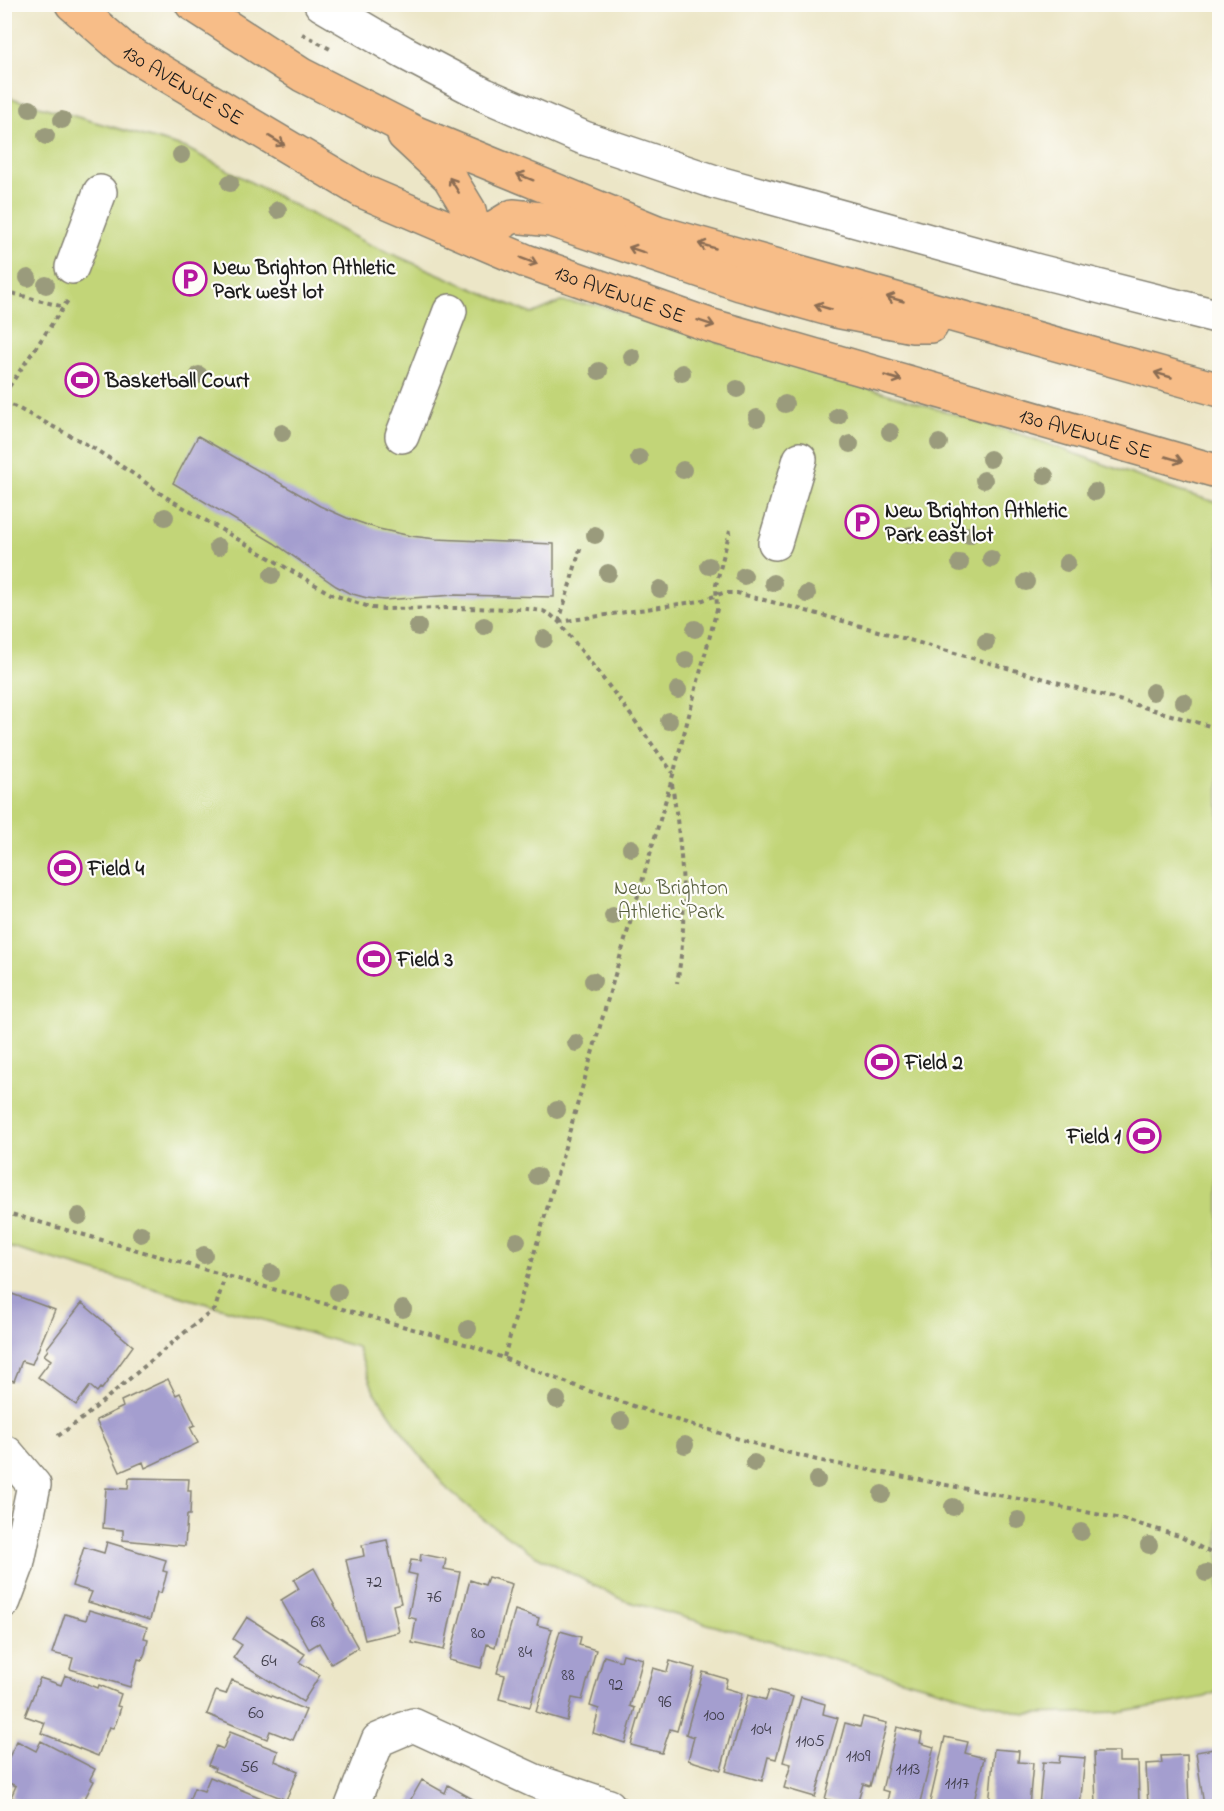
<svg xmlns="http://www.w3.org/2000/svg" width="1224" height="1811" viewBox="0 0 1224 1811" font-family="'Indie Flower',sans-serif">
<rect width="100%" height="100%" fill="#fdfcf7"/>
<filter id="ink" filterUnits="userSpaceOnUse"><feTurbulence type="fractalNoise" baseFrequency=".0167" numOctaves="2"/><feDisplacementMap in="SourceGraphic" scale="12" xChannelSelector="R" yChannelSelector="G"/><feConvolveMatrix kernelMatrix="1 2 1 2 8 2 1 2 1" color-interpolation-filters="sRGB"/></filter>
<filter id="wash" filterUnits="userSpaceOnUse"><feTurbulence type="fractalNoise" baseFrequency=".008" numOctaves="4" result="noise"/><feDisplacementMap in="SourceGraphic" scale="24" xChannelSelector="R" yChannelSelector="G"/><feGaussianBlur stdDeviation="1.35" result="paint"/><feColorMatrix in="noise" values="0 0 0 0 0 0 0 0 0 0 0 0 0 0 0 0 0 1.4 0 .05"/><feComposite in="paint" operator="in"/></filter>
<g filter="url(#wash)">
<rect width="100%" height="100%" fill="#ece6c7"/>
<path fill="#c2d578" stroke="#6f784a" stroke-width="1.5" d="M4,96L186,148L364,242L532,314L560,302L597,305L1026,436L1178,491L1219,503V1691L1205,1697L1123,1712L1025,1714L623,1600L535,1555L484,1520L448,1490L413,1447L374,1391L357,1347L5,1246Z"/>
<g id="blocks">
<path fill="#a49ecf" d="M198,436L320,506L347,518L379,529L411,536L436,539L554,544V597L454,595L384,600L367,598L349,593L336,586L274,543L173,483Z
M4,1291L55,1310L32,1364L22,1361L14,1381L4,1378Z
M82,1303L133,1346L102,1389L100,1388L97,1392L90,1386L76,1405L38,1377L51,1360L44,1355L48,1350L47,1348Z
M168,1379L176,1395L180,1393L195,1425L190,1427L198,1443L145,1468L143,1462L120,1472L96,1420L123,1407L121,1401Z
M129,1478L189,1479L188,1491H191L190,1515H187L185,1546L123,1540V1530L103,1528L106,1488L128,1489Z
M387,1540L401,1603L393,1605L399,1632L365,1640L346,1560L364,1556L362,1545Z
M107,1542L166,1560L163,1571L167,1572L165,1580L161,1593L157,1592L150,1620L88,1602L92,1592L72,1586L84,1547L104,1553Z
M421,1554L446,1559L444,1569L460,1572L444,1650L412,1643L416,1619L408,1617L417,1575L408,1573L411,1560L420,1561Z
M314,1568L358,1648L331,1664L319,1643L309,1649L281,1600L299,1589L294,1580Z
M488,1577L512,1584L495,1647L487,1644L481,1668L449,1660L470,1580L485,1585Z
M89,1610L147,1627L144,1638L148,1639L145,1653L142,1660L138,1659L130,1687L70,1669L73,1658L52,1653L65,1614L86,1620Z
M515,1610L539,1618L537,1625L552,1629L530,1707L499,1699L505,1675L497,1673Z
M247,1617L305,1654L299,1662L320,1675L303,1702L233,1658L242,1645L233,1639Z
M560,1631L581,1637L579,1645L596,1650L582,1700L572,1698L567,1721L536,1712Z
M623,1654L643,1659L630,1706L635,1708L625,1743L593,1733L599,1709L590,1706L604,1656L621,1661Z
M670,1661L695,1668L677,1731L670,1729L662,1753L631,1745L653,1668L667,1672Z
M703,1672L727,1679L725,1688L742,1693L721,1770L688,1760L694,1737L686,1734Z
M65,1675L98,1688L99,1685L121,1694L117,1706L121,1707L116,1723L113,1728L109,1727L98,1756L41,1733L45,1723L25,1716L40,1678L61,1685Z
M232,1680L306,1710L293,1740L270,1731L267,1739L207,1714L216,1691L226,1694Z
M769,1690L793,1697L776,1759L768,1757L762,1781L726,1771L748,1695L766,1700Z
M801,1697L825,1704L823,1714L838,1718L815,1797L784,1788L791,1764L783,1762Z
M863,1717L887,1723L870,1786L863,1784L856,1806L825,1799L845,1723L860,1727Z
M897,1727L922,1733L920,1743L934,1747L919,1806H886L889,1792L882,1790Z
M230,1732L278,1751L275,1761L298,1771L286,1800L214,1771L215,1768L208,1765L216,1746L223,1749Z
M945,1737L968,1742L965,1753L984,1758L973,1806H929Z
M17,1741L36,1751L41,1741L95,1769L90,1779L94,1781L84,1800L81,1799L76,1806H30L11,1797L16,1786L4,1781V1762L6,1760L7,1761Z
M1220,1748V1806H1204L1196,1752Z
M994,1749L1019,1751L1018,1762L1033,1763L1029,1806H989Z
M1094,1752H1119V1762H1138L1139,1806H1096Z
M1187,1755L1189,1806H1148L1146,1764L1162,1763L1161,1756Z
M1060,1756L1085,1758L1080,1806H1039L1043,1762L1059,1763Z
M210,1777L281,1806H187L194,1788L204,1791Z
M422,1780L445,1793L448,1785L485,1806H407Z"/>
</g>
</g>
<g filter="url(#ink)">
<use href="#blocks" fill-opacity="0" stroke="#848172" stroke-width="1.5"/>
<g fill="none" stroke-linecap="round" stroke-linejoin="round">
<defs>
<path id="minor" d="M321,4L403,52L485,95L584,138L715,182L1038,271L1220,317
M72,267L100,192
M402,436L450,311
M775,543L800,459
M4,1452L7,1453L34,1485L17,1566L4,1601
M352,1806L378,1740L413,1725L535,1781L609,1806"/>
<g id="major">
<path id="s1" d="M72,4L125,50L362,191L526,261L709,325L1220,472"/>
<path d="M192,4L302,75L416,133L657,232L1220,390"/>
<path d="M404,135L449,177L469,210L475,239"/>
<path d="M475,239L513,216L551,220L740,284L836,311L913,326H931"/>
</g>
</defs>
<use href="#minor" stroke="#848172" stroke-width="36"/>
<use href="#major" stroke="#848172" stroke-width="36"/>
<path stroke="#848172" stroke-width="4" stroke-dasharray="4.5 4.5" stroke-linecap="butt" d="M302,34L332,50
M4,291L64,307
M4,394L69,299
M4,401L90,446L135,475L164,496L331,594L372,608L384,609L452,608L527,609L543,611L551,615L559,622L622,703L673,773
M559,622L700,601L723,593H737L822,615L1220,729
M559,622L581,546
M672,784C682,849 689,918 677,983
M4,1212L472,1346L586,1390L657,1414L759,1445L817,1460L1122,1519L1179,1536L1220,1558
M504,1357L675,768L717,609L716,585L730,530
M58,1436L83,1418L190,1328L215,1309L225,1276"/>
<use href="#minor" stroke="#fff" stroke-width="33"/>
<use href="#major" stroke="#f7bd88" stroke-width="33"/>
</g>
<g fill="#9a9b7b">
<circle cx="30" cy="109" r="9"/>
<circle cx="62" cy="120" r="9"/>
<circle cx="46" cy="136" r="9"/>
<circle cx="181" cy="155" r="9"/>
<circle cx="230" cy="183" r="9"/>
<circle cx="278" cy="210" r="9"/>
<circle cx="28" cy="278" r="9"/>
<circle cx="193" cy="278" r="9"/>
<circle cx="46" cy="285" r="9"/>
<circle cx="632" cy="357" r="9"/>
<circle cx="599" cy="371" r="9"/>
<circle cx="682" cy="373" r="9"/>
<circle cx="199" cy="375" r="9"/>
<circle cx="737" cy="389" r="9"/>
<circle cx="785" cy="404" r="9"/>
<circle cx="838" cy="416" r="9"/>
<circle cx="757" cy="418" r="9"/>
<circle cx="890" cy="432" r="9"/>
<circle cx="282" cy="433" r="9"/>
<circle cx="939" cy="443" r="9"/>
<circle cx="850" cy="444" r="9"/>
<circle cx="639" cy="458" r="9"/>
<circle cx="990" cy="459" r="9"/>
<circle cx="683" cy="470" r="9"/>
<circle cx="1045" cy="476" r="9"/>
<circle cx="984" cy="480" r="9"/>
<circle cx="1095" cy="492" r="9"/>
<circle cx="165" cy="517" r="9"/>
<circle cx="595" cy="535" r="9"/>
<circle cx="910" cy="535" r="9"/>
<circle cx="969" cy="535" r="9"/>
<circle cx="218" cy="547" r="9"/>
<circle cx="991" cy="559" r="9"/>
<circle cx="960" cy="563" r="9"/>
<circle cx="1067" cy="563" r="9"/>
<circle cx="709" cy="566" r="9"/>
<circle cx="608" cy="573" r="9"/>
<circle cx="272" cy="575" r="9"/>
<circle cx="744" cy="576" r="9"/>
<circle cx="1026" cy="582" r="9"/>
<circle cx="773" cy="583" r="9"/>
<circle cx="660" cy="589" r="9"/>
<circle cx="807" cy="594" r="9"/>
<circle cx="484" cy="626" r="9"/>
<circle cx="418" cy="627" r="9"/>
<circle cx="695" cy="629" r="9"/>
<circle cx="544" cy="639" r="9"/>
<circle cx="986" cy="642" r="9"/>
<circle cx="686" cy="660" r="9"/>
<circle cx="678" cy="690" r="9"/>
<circle cx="1153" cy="692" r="9"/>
<circle cx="1184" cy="702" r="9"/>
<circle cx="669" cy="721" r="9"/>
<circle cx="631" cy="848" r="9"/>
<circle cx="613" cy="916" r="9"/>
<circle cx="593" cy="981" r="9"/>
<circle cx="576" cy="1043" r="9"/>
<circle cx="557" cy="1110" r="9"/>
<circle cx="537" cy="1176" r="9"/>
<circle cx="79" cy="1216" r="9"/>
<circle cx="141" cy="1234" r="9"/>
<circle cx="517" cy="1241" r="9"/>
<circle cx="204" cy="1255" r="9"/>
<circle cx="271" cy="1273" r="9"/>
<circle cx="338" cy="1292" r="9"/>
<circle cx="403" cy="1309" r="9"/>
<circle cx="468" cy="1329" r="9"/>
<circle cx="557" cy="1400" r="9"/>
<circle cx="621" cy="1421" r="9"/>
<circle cx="685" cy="1445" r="9"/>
<circle cx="754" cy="1463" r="9"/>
<circle cx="817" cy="1480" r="9"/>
<circle cx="882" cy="1494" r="9"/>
<circle cx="953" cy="1507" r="9"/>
<circle cx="1018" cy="1520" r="9"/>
<circle cx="1081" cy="1532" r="9"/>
<circle cx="1149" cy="1545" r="9"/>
<circle cx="1206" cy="1573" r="9"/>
</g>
<defs><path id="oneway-shaft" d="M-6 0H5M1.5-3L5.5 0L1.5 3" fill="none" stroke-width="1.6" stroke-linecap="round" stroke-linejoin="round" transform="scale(1.5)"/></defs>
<g stroke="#8a6c52">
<use href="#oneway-shaft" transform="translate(277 141) rotate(31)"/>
<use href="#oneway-shaft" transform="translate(525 177) rotate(-158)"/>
<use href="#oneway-shaft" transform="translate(454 185) rotate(-122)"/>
<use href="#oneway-shaft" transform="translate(707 246) rotate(-164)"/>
<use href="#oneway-shaft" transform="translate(637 250) rotate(-161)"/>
<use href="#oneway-shaft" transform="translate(529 261) rotate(21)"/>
<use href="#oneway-shaft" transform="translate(895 299) rotate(-164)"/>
<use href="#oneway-shaft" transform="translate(823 307) rotate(-164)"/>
<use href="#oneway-shaft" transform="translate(706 323) rotate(18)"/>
<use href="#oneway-shaft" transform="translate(1163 375) rotate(-164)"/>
<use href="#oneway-shaft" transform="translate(893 378) rotate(16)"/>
<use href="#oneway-shaft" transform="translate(1174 459) rotate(16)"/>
</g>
</g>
<defs>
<symbol id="parking-ring" viewBox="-11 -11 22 22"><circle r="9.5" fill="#fdfcf7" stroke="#b5179e" stroke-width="1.5"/><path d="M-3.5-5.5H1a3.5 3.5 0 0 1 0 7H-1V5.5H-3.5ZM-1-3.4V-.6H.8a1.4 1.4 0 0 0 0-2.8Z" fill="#b5179e"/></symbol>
<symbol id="stadium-ring" viewBox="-11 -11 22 22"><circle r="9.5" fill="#fdfcf7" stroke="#b5179e" stroke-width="1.5"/><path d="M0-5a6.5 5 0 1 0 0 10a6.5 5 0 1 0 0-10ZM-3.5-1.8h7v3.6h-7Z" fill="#b5179e"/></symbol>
</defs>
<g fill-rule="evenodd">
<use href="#parking-ring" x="171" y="260" width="38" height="38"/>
<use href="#stadium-ring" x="63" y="361" width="38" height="38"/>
<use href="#parking-ring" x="843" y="503" width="38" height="38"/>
<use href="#stadium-ring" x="46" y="849" width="38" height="38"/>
<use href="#stadium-ring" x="355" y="940" width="38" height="38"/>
<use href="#stadium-ring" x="863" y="1043" width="38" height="38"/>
<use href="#stadium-ring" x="1125" y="1117" width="38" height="38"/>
</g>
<g text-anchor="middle" stroke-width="4.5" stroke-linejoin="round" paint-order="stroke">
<g font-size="18" fill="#3e3c49">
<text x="374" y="1587">72</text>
<text x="434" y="1602">76</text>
<text x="318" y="1627">68</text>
<text x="478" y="1638">80</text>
<text x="525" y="1657">84</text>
<text x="269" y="1666">64</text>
<text x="568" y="1680">88</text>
<text x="616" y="1690">92</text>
<text x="665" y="1707">96</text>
<text x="256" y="1718">60</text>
<text x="714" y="1720">100</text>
<text x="761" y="1734">104</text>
<text x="810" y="1746">1105</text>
<text x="858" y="1761">1109</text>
<text x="249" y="1772">56</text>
<text x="908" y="1774">1113</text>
<text x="957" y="1788">1117</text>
</g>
<g font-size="21" fill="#1c1c1c" stroke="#fdfcf7">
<text dy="7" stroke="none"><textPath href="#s1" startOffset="138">130 AVENUE SE</textPath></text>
<text dy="7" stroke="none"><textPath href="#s1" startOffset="624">130 AVENUE SE</textPath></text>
<text dy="7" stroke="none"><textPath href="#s1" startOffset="1110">130 AVENUE SE</textPath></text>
</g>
<g font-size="21" font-weight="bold" fill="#1c1c1c" stroke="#fdfcf7" text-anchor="start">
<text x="213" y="274">New Brighton Athletic<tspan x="213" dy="24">Park west lot</tspan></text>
<text x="105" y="387">Basketball Court</text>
<text x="885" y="517">New Brighton Athletic<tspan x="885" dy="24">Park east lot</tspan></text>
<text x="88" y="875">Field 4</text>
<text x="397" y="966">Field 3</text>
<text x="905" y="1069">Field 2</text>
<text x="1121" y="1143" text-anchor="end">Field 1</text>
</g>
<g font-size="21" fill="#565d3c" stroke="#fdfcf7">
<text x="671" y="894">New Brighton<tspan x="671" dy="24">Athletic Park</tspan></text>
</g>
</g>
<rect width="1224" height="1811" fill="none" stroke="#fdfcf7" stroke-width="24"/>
</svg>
